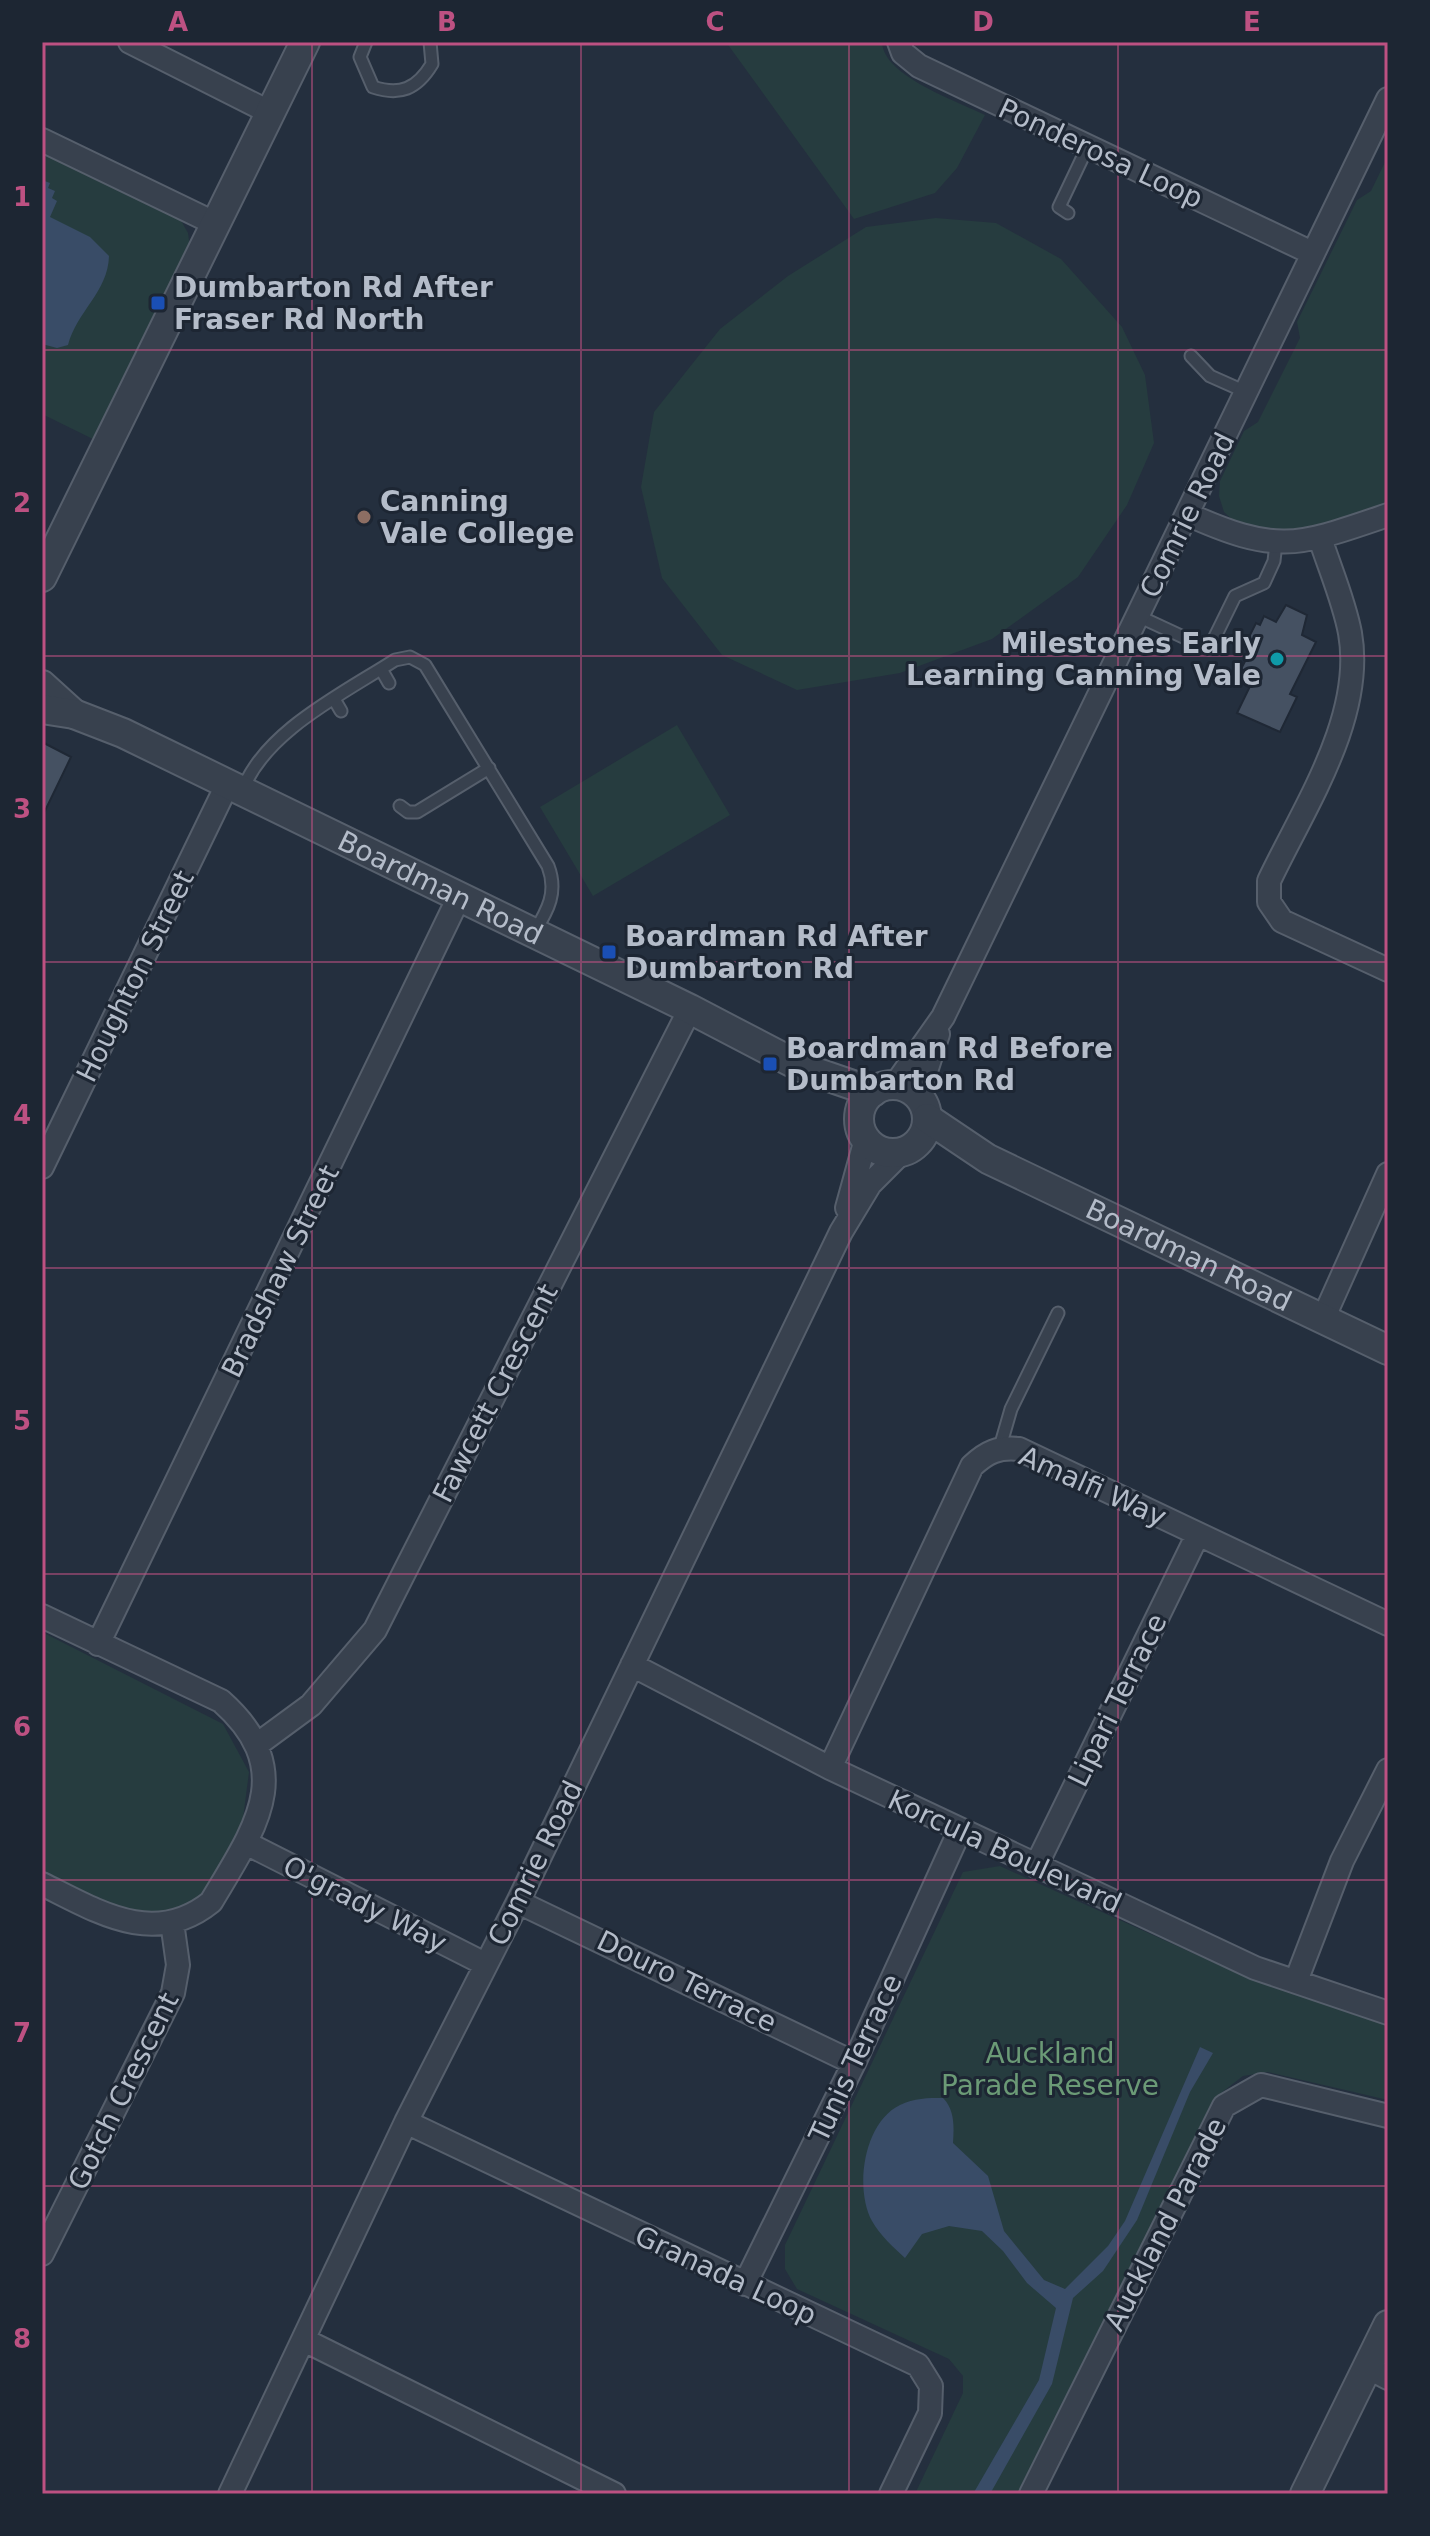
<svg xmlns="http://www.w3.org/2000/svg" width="1430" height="2536" viewBox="0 0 1430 2536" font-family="'DejaVu Sans',sans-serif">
<rect width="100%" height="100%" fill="#242f3e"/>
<path fill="#263c3f" d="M726,42H882C883,76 957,101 985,115L957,168L935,193L854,219Z
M42,149L179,217L188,233L190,248L97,441L42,414Z
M1388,156V504L1301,531L1271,532L1237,524L1224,512L1219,496L1220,481L1244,431L1258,422L1300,338L1297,322L1357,200L1371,191Z
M936,218L996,223L1061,259L1122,327L1145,375L1154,443L1127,505L1078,577L992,639L900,673L797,690L722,655L662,578L641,487L654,412L720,329L788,276L866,227Z
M677,725L730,815L593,896L540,807Z
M42,1632L223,1724L249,1772L238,1857L201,1911L150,1928L42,1877Z
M1000,1866L1237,1973L1388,2026V2100L1268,2072L1243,2076L1221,2093L1020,2494H915L963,2393V2376L949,2359L797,2289L785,2269V2245L963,1872Z"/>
<path fill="#394c67" d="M42,180L50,183L48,188L55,191L52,198L57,201L50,217L90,237L109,256C108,292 77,311 68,345L57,348L42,344Z
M1200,2047L1213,2053L1190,2092L1137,2220L1103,2271L1073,2298L1052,2384L990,2494H973L1039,2380L1056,2308L1027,2283L1003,2251L982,2231L949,2226L922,2234L905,2258C893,2247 880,2235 872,2221C854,2188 864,2122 900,2105C914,2098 928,2098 943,2098C955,2110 954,2127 953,2143L988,2176L1004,2231L1044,2280L1065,2289L1108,2246L1125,2221Z"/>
<path fill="#455162" stroke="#1f2835" stroke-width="2" d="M1286,605L1307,615L1302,635L1316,642L1290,694L1297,697L1280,732L1237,713L1255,676L1241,669L1252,648L1245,645L1256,623L1260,625L1264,616L1276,622Z
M42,742L71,757L42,817Z"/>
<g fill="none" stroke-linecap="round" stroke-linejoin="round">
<defs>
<path id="service" d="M366,42L360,57L373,87C400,96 417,89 432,64L430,42
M1068,213L1059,207L1088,146
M1191,356L1210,376L1246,392
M1138,616L1209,649L1235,596L1264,583L1274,561L1276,543
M381,669L389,683
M334,699L341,711
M242,792C263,732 344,693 395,660L410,657L425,665L548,866C558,892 548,910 534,933
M400,806L408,812H417L489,768
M1000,1447L1011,1409L1058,1313"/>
<path id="minor" d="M130,42L271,113
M899,42L903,53L919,66L1312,253
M42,140L216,224
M1187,514C1278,555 1297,546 1388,515
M1320,538C1330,569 1344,601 1350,633C1365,717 1304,807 1269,881V902L1282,921L1388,970
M895,1085L943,1017L1388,99
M918,1096L938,1034
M42,1167L227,785
M847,1208L866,1139
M1323,1319L1388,1174
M42,1616L221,1701C299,1770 255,1828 211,1902C154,1948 97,1911 42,1884
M98,1644L459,897
M632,1665L830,1768L1255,1968L1388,2013
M258,1744L311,1705L375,1630L690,1009
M830,1768L972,1466C987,1452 998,1447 1019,1449L1388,1624
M246,1843L485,1964
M1036,1866L1198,1534
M518,1902L854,2063
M1296,1981L1342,1861L1388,1770
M406,2122L918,2365L931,2386L930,2413L891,2494
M42,2254L173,1993L178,1965L172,1922
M745,2284L854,2063L960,1830
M304,2340L614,2494
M1367,2367L1388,2378
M230,2494L406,2122L518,1902L841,1232L870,1184L903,1151
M1031,2494L1224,2106L1261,2085L1388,2116"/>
<g id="tertiary">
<path d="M42,577L305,42"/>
<path d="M42,685L74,714"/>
<path id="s1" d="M42,709L74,714L123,733L690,1009L803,1068L873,1092"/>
<circle cx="893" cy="1119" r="34"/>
<path id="s2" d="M927,1118L988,1159L1388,1350"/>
<path d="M1305,2494L1388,2325"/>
</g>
</defs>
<use href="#service" stroke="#565f6c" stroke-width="15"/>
<use href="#minor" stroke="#565f6c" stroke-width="26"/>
<use href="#tertiary" stroke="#565f6c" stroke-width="32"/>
<use href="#service" stroke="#38414e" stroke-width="11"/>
<use href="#minor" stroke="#38414e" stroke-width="22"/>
<use href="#tertiary" stroke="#38414e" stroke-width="28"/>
</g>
<path fill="none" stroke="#bd5182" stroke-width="2" stroke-opacity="0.55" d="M312,42V2494M581,42V2494M849,42V2494M1118,42V2494M42,350H1388M42,656H1388M42,962H1388M42,1268H1388M42,1574H1388M42,1880H1388M42,2186H1388"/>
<g fill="#1a4fb4" stroke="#1d2633" stroke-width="3">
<rect x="150" y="295" width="16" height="16" rx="4"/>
<rect x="601" y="944" width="16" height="16" rx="4"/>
<rect x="762" y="1056" width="16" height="16" rx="4"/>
</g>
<circle fill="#8d6e63" stroke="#1d2633" stroke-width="3" cx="364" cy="517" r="8"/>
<circle fill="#0f9aa8" stroke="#1d2633" stroke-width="3" cx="1277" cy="659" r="8"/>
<g text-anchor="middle" stroke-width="6" stroke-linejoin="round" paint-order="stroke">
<g font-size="28" fill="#b4bcc9" stroke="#1d2633">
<text transform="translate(1101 153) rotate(25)" y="10">Ponderosa Loop</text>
<text transform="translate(1187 515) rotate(-64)" y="10">Comrie Road</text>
<text dy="10" stroke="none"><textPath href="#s1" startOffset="438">Boardman Road</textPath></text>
<text transform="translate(135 976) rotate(-64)" y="10">Houghton Street</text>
<text dy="10" stroke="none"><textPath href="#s2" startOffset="296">Boardman Road</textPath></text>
<text transform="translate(280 1271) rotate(-64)" y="10">Bradshaw Street</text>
<text transform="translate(495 1393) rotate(-63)" y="10">Fawcett Crescent</text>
<text transform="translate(1093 1486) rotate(24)" y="10">Amalfi Way</text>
<text transform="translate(1117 1700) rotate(-64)" y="10">Lipari Terrace</text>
<text transform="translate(1005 1851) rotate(25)" y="10">Korcula Boulevard</text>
<text transform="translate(535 1863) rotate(-64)" y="10">Comrie Road</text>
<text transform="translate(365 1904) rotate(27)" y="10">O'grady Way</text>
<text transform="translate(687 1981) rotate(26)" y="10">Douro Terrace</text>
<text transform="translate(855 2058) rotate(-65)" y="10">Tunis Terrace</text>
<text transform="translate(123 2091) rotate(-64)" y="10">Gotch Crescent</text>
<text transform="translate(1165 2224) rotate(-63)" y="10">Auckland Parade</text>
<text transform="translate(726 2275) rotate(25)" y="10">Granada Loop</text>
</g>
<g font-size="28" font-weight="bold" fill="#b4bcc9" stroke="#1d2633" text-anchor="start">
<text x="174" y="297">Dumbarton Rd After<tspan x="174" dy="32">Fraser Rd North</tspan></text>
<text x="380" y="511">Canning<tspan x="380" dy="32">Vale College</tspan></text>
<text x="1261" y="653" text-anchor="end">Milestones Early<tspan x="1261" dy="32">Learning Canning Vale</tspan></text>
<text x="625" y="946">Boardman Rd After<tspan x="625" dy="32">Dumbarton Rd</tspan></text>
<text x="786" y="1058">Boardman Rd Before<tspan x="786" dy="32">Dumbarton Rd</tspan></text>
</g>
<g font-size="28" fill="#6b9a76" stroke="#1d2633">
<text x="1050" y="2063">Auckland<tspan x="1050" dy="32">Parade Reserve</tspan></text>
</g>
</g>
<rect width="1430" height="2536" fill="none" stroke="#1d2633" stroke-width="88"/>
<rect x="44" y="44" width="1342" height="2448" fill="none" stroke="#bd5182" stroke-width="3"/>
<g font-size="26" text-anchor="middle" font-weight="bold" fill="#bd5182">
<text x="178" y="31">A</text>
<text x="447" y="31">B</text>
<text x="715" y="31">C</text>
<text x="983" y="31">D</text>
<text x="1252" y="31">E</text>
<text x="22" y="206">1</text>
<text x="22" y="512">2</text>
<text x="22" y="818">3</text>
<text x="22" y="1124">4</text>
<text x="22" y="1430">5</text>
<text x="22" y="1736">6</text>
<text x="22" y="2042">7</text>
<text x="22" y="2348">8</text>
</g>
</svg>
